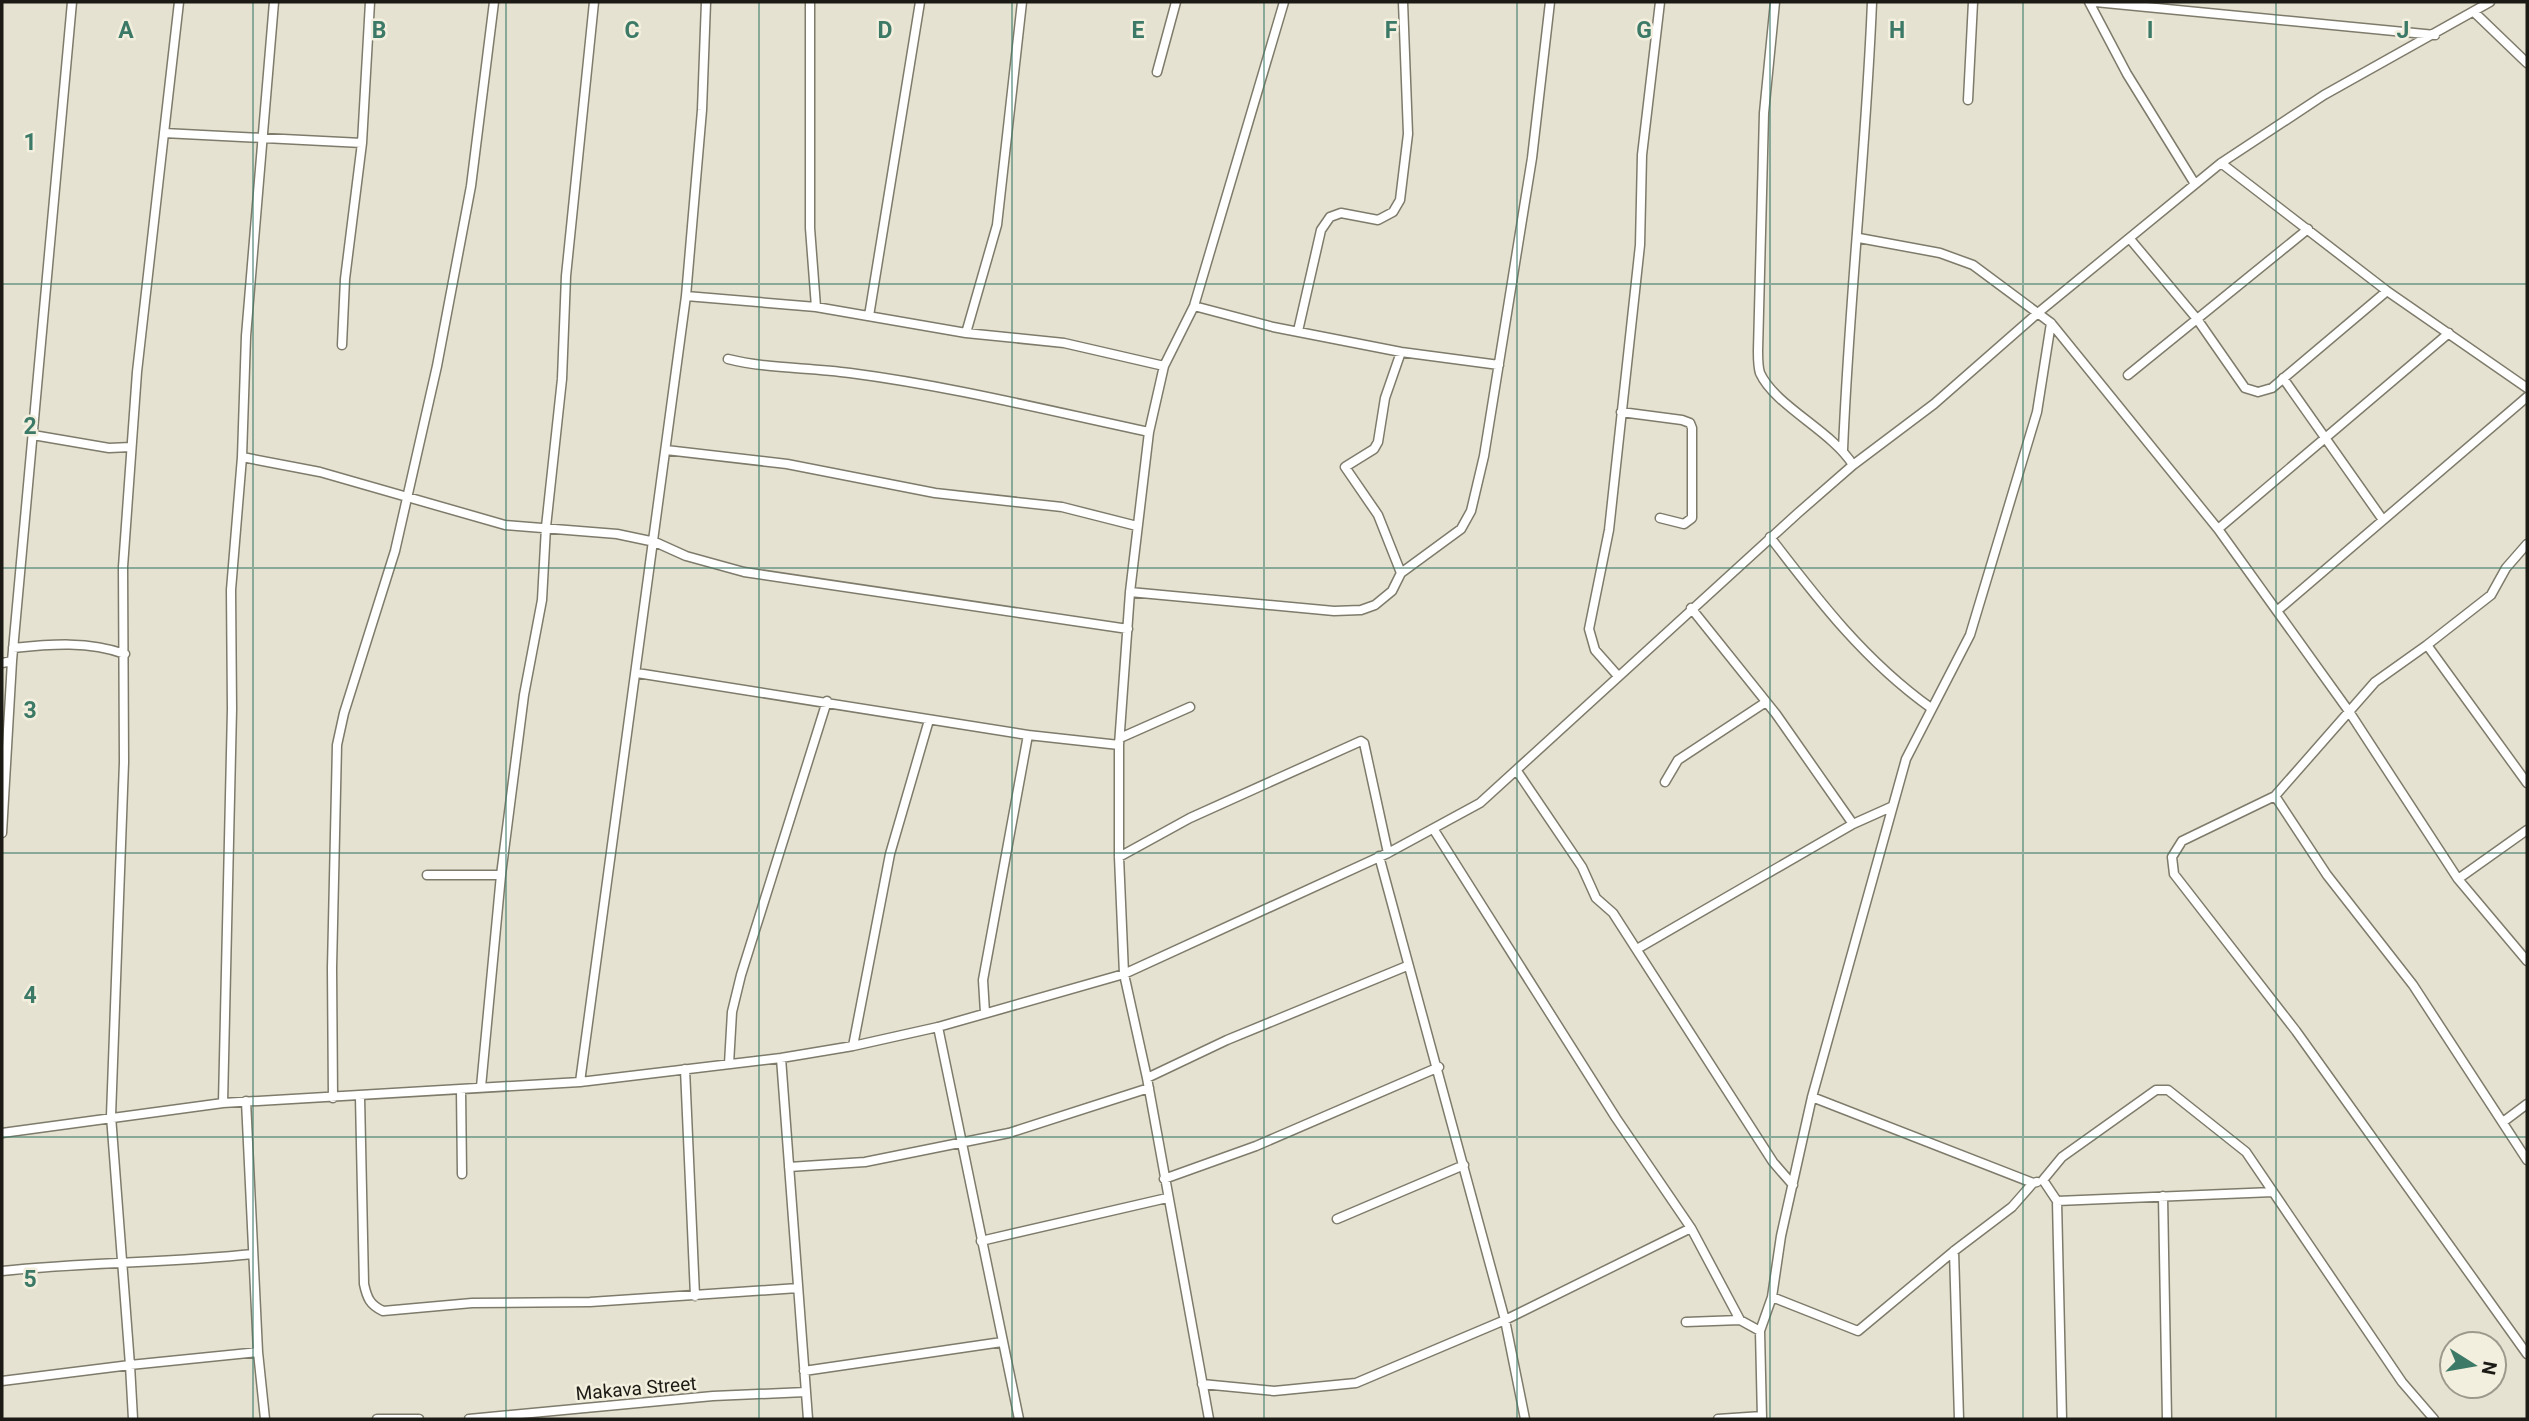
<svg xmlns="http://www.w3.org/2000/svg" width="2529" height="1421" viewBox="0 0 2529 1421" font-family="Roboto,sans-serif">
<rect width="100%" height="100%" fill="#e5e2d1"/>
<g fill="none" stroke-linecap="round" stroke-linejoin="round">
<defs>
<path id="street" d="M810,2V228L816,307
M1775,2L1764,113L1758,351C1758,358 1758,367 1760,373C1775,406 1832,431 1853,465
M2089,2L2127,74L2195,184
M2095,2L2435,35
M2475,13L2527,63
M1157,72L1176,2
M1968,100L1973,2
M164,133L179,2
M362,143L370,2
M2221,163L2387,291L2527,388
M1859,238L1940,253L1973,265L2051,323L2218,529L2348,710L2458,879L2527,961
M2130,239L2197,319L2245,388L2258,392L2272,388L2387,291
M686,296L816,307L966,333L1064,343L1164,366
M1194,306L1273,327L1401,352L1499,365
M869,316L920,2
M1298,331L1321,230L1330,217L1341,213L1378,220L1393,212L1400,200L1408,134L1403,2
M966,333L997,225L1022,2
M728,359C768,369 808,367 850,373C950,386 1050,411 1149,432
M2128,375L2308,229
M2283,378L2383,520
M1621,412L1682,420L1690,423L1692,428V518L1684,524L1660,518
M33,435L109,448L131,447
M666,450L787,464L935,493L1062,507L1137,526
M1843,450C1849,300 1866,152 1872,2
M242,457L320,472L505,525L617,534L655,542L686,556L744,572L1128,629
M2218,529L2449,333
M1770,537C1819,601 1865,661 1931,708
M1401,573L1378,515L1345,467L1374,449L1378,442L1385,398L1401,352
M1130,592L1334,611L1361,610L1375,605L1392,591L1401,573L1461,529L1471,511L1484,456L1532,158L1550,2
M1691,608L1776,714L1853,824
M2278,610L2527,397
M2427,645L2491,595L2506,568L2527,544
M13,648C52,644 88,641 125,654
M2,663L12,661L72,2
M637,673L1028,735L1119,745
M1618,676L1595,650L1589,629L1609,530L1640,245L1642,155L1660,2
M1120,738L1190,707
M1517,771L1582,867L1596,898L1613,913L1773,1162L1793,1185
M1665,782L1678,760L1766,702
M2527,783L2427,645L2375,682L2275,796L2182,841L2172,857L2174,874L2296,1031L2527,1354
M2275,796L2327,875L2413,985L2527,1160
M1434,830L1616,1118L1691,1228L1740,1320L1760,1331
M2,833L12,661
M1379,856L1505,1320L1525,1419
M1119,857L1190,818L1361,741L1364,743L1388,853
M427,875H501
M2458,879L2527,830
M1637,949L1853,824L1891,807
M985,1013L983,980L1028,735
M938,1027L1019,1419
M853,1046L890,854L929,720
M781,1058L808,1419
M729,1064L732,1012L741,975L827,701
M685,1069L695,1296
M1147,1078L1227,1040L1407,966
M580,1082L686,296L702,110L706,2
M481,1087L501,875L524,695L542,600L546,527L562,379L566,276L594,2
M461,1090L462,1174
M360,1097L364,1284C367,1298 370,1305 383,1311L472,1303L590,1302L798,1288
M1812,1097L2033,1183L2037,1182
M333,1098L332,968L337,745L344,713L395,551L437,366L471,186L494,2
M246,1101L258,1352L265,1419
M223,1103L232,709L231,590L242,457L246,336L274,2
M2503,1122L2527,1104
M2,1133L223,1103L580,1082L781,1058L853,1046L938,1027L1124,974L1388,853L1480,803L1798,513L1853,465L1934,404L2039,312L2221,163L2324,95L2490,2
M789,1167L865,1162L1009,1133L1149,1088
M1164,1179L1256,1146L1439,1067
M2163,1196L2167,1419
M2057,1201L2273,1192
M1337,1219L1464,1165
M981,1241L1167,1198
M1954,1251L1959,1419
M2,1271C86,1262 170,1263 253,1254
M1772,1297L1858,1331L1954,1251L2012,1207L2033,1183
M1686,1322L1740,1320
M258,1352L130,1365L111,1116L124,762L123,567L137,372L164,133L362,143L345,279L342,345
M804,1371L1002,1342
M2,1381L130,1365L133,1419
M1202,1384L1274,1391L1356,1383L1505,1320L1691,1228
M377,1419H419
M469,1419L713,1396L806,1392
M1209,1419L1147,1078L1124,974L1119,857V745L1130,592L1149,432L1164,366L1194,306L1284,2
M1718,1419L1762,1416
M1762,1419L1760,1331L1772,1297L1781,1236L1812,1097L1906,759L1970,635L2037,412L2051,323
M2062,1419L2057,1201L2043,1180L2062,1157L2156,1090H2168L2246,1152L2402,1382L2434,1419"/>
</defs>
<use href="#street" stroke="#7e7b6b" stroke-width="11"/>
<use href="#street" stroke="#fff" stroke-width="8"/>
</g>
<path fill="none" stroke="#3c7a67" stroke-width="2" stroke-opacity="0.55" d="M253,2V1419M506,2V1419M759,2V1419M1012,2V1419M1264,2V1419M1517,2V1419M1770,2V1419M2023,2V1419M2276,2V1419M2,284H2527M2,568H2527M2,853H2527M2,1137H2527"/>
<g text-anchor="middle" stroke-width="5" stroke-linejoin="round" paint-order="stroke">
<g font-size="19" fill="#1b1a14" stroke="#f3efde">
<text transform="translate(636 1388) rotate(-5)" y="7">Makava Street</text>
</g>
</g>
<g font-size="23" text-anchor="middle" font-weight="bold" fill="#3c7a67" stroke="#f3efde" stroke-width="5" stroke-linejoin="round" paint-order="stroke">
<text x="126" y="38">A</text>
<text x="379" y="38">B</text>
<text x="632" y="38">C</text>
<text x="885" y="38">D</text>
<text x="1138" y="38">E</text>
<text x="1391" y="38">F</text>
<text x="1644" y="38">G</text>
<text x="1897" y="38">H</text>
<text x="2150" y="38">I</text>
<text x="2403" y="38">J</text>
<text x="30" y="150">1</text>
<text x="30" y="434">2</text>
<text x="30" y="718">3</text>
<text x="30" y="1003">4</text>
<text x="30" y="1287">5</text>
</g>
<rect width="2529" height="1421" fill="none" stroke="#1b1a14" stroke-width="7"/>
<g transform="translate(2473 1365) rotate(101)"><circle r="33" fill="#f3efde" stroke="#9d9a8d" stroke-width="2"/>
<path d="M0-5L12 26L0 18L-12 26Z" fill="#3c7a67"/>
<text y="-10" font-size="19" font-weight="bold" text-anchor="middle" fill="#1b1a14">N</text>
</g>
</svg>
